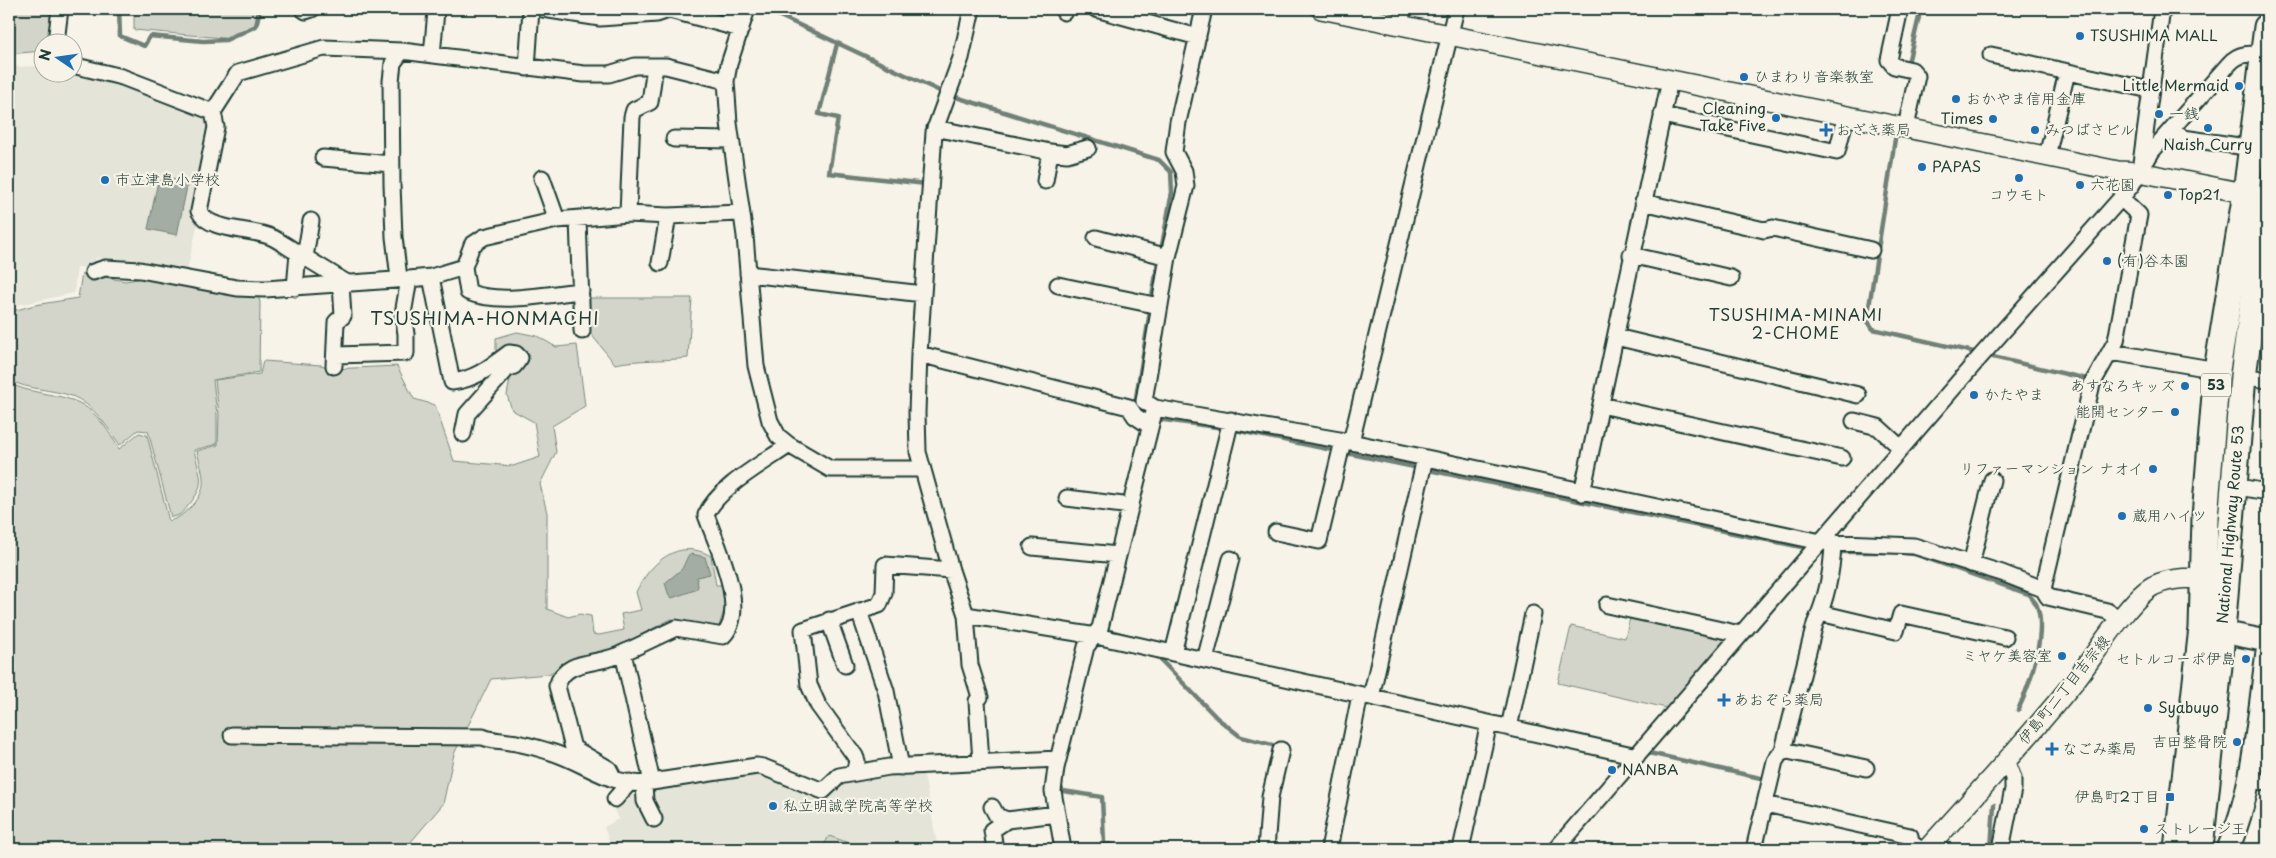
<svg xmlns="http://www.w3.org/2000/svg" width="2276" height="858" viewBox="0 0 2276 858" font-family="'Playpen Sans','Klee One',sans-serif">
<rect width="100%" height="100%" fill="#f7f3e8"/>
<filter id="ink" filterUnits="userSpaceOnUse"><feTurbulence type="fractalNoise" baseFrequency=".02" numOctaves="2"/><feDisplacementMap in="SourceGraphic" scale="10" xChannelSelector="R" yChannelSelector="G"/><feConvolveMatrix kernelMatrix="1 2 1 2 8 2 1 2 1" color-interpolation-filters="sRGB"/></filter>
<g filter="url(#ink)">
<path fill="#e5e4d9" d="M42,66V72L100,75L204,113L210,128L199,219L187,271L96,258L94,268L77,267L74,293L9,307V67Z
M756,768L816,792L833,782L923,769L938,849H612L604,827L618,819L614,810L624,790Z"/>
<path fill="#d3d5ca" stroke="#79897f" d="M9,9H51L48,42H42V51L9,54Z
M134,9H258L255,25L223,38L134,30Z
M82,273L125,281L138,279V274L257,293L260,302L259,372L213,380L217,415V444L194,450C200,477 207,484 188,506C182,513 180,516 171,517L148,431L138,430L120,445C108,428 93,404 72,396C51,389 29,390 9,380V312L35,305L78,298Z
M584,298H692L688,358C663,361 639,359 615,364L586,328Z
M517,332L537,336L556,347L577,345L585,406L552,426L556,452L540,484L547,513V609L568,617L580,614L591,616L593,634L599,635L624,630L621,614L641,610L636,592C650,563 678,537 711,556L716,585H722L725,607L719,626L716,628L671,619L616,648L579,659L548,674L491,679L454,754L443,804L410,843L408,849H9V383C28,393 51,393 72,400C94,407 108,430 119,449L139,433L147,435L169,521C180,518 184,513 192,506C210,487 202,474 197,451L218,445L219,415L215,380L260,374L263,361L321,365L332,369L397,366L414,399L435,405L454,461L513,466L540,457L534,422L512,410L507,395L511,374L514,376L530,356C519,342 509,345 496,355V338Z
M1631,614L1724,636L1727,643L1671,709L1558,683L1571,626L1625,638Z
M829,836L867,849H822Z"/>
<path fill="#a4ada3" stroke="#6f8077" d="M165,178L188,182L177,235L148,229L158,181L164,182Z
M692,554L705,557L710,574L697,577L698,587L695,590L672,598L669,596L665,583L682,569L688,556Z"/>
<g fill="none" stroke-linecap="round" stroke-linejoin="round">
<path stroke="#6f8077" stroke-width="4.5" d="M119,9L120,36L144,46L150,36L203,41L226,40L256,26L260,9
M765,9L946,94L1159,160L1171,172L1172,192L1161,251
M837,44L819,114L838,118L829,173L926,184
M1909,59L1919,17
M1895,139L1867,320L1873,329L1978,353
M1152,297L1158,263
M1993,357L2087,379L2086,384
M1135,404L1150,311
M1157,419L1224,428
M1235,430L1806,548
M1822,552H1895L1914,554L2028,594C2031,598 2036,602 2037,606C2047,632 2030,685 2018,710
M1103,629L1145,641
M2264,632L2267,617
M1156,655L1217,718L1241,737L1280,747
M1649,753L1765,779L1764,781
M1059,784L1063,791L1102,797L1104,843L1127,849
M1991,849L1994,805"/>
<defs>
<path id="minor" d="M303,9L306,11L312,9
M543,9L600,18L657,14L669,10
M666,9L741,29
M747,9L729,64L726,81L729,123L745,236L756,366L770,421L778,436L789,445L830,469H923
M972,9L961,58L934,132L919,354L917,413L918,452L951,570L966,615L1096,636L1637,756
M1096,9L1198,37
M1900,9L1889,60L1894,66L1912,70L1917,76L1906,127
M1064,12L1065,9
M730,25L732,9
M1400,25L1403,9
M56,42L60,9
M432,55L436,11
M1991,55L2150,90
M72,65L122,77L213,112L216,127L199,211C209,232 252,228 271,237C280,241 289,248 298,253L295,288
M527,68L531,9
M213,112L238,73L324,48L402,51
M1662,115L1837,152L1846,116
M935,128L1050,152L1067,154L1088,148
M2171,130L2183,138L2267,150
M674,139L731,140
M2047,156L2067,72
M323,158L391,164
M2141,163L2162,9
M542,178L557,220
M1045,181L1050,152
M1643,202L1764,230L1773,228L1871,250
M628,214L632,117L634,110L650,102L655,66
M578,219L582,331
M1096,238L1168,257
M298,253L347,283
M1631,255L1731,278
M305,257L311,221
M660,263L668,216
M464,267L468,292C499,305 548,294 581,291
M93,272L105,268L140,270L237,288L265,289L409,279L431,277L464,267L472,245L484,237L557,220L628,214L668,216L740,213
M748,274L923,294
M431,277L452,382C476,379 490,367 509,353L516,354L520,358L514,366L507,369L467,414L463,434
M399,278L394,237L392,184L391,81L393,63L402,51L584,74H609L635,66H666L726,81
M1058,285L1159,306
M1616,337L1858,395
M2111,352L2217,370
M919,354L1129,407L1135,416L1150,426
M335,355L406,353V334L403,314L409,279
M334,366L336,322L343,316L341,284
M2243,376L2267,380
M1601,405L1842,458
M1155,408L1351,442L1821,542L1914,546L2002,573L2043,589L2048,597L2107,611L2121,619
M1854,421L1878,427L1901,448
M1351,442L1456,9
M2233,486L2267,492
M1582,493L1670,80
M1067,498L1131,506
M1276,532L1319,541L1343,441
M1032,547L1118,555
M1971,564L1992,480
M2043,589L2092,384L2116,341L2139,215L2121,198
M1607,605L1740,634
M859,611L886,691L901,767
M1820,613L1896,631L1901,614L2005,637
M966,615L970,665L980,697L977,701L981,762
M829,620L845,665
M1173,653L1231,420
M1205,660L1231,559
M1371,697L1425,458
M1509,728L1533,614
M232,735L483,737C492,741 500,740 509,742C523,743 537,748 551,752C585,762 614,790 652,782L623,653L676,628L723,636C749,610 717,546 706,515C718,487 764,463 789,445
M1783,750L1866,768
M854,773L857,761L855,756L818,705L809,685L803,630L879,605L884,593L885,565L951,570
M614,779L609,769L573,748L557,686C565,657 601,666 623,653
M2249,779L2267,783
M652,782L757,766L763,767L823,791L839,776L889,767L1058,759
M644,783L645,801L654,819
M615,799L630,782
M1765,804L1910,836L1911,843L1920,849
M992,807L997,816L1007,820
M995,849L992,830L1007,820L1057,814
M1063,849L1053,791L1056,768L1086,647L1100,628L1155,408L1144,401L1168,257L1186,186L1184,171L1174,152L1178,122L1204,9
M1266,849L1270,797L1281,750
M1329,849L1360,695
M1461,849L1489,723
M1556,849L1980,357L2121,198L2131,186L2152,151L2229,64C2240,51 2252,54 2267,56
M1754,849L1775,761L1783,750L1815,624C1826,600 1832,570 1833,544
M2001,849L2013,789V778L2006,760"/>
<path id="tertiary" d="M1321,9L2118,171L2139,172L2259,196
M1927,849C1976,794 2027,740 2073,683C2092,660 2129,599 2153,586C2173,576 2194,578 2216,580"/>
<path id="secondary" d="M2237,635L2267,641
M2228,849C2254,789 2258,717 2267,652"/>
<g id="trunk">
<path d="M2177,849L2202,628L2205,517L2217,370L2246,193L2267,27"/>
<path id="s1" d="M2200,849L2220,656L2243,376L2267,200"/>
</g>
</defs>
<use href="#minor" stroke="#1f3d34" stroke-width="19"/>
<use href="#tertiary" stroke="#1f3d34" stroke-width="22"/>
<use href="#secondary" stroke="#1f3d34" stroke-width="25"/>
<use href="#trunk" stroke="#1f3d34" stroke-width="29"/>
<use href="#minor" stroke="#f7f3e8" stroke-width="15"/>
<use href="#tertiary" stroke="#f7f3e8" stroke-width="19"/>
<use href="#secondary" stroke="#f7f3e8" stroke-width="21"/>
<use href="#trunk" stroke="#f7f3e8" stroke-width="25"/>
</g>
</g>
<g fill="#1f6fb2" stroke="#f7f3e8" stroke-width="2">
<circle cx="2080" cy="36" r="5"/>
<circle cx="1744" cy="77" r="5"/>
<circle cx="2239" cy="86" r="5"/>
<circle cx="1956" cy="99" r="5"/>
<circle cx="2159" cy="114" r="5"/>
<circle cx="1776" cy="118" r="5"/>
<circle cx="1993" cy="119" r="5"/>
<circle cx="2208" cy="128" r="5"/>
<path d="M1823.5 122.5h5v5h5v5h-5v5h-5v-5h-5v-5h5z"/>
<circle cx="2035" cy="130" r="5"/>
<circle cx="1922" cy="167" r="5"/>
<circle cx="2019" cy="178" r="5"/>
<circle cx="105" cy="180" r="5"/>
<circle cx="2080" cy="185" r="5"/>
<circle cx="2168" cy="195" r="5"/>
<circle cx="2107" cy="261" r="5"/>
<circle cx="2185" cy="386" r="5"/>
<circle cx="1974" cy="395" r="5"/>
<circle cx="2175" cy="412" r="5"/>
<circle cx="2153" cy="469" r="5"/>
<circle cx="2122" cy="516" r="5"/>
<circle cx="2062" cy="656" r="5"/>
<circle cx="2246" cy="659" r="5"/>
<path d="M1721.5 692.5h5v5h5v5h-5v5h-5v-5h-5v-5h5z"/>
<circle cx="2148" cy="708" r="5"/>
<circle cx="2237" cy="742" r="5"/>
<path d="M2049.5 741.5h5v5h5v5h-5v5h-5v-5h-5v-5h5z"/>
<circle cx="1612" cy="770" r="5"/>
<rect x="2165" y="792" width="10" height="10" rx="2.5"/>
<circle cx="773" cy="806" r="5"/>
<circle cx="2144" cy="829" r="5"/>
</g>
<g text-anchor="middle" stroke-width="4.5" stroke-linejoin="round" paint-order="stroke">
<rect fill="#f7f3e8" stroke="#60746a" stroke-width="1" x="2201" y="373.5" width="30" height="23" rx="4"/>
<g font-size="14" font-weight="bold" fill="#1f3d34">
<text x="2216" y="390">53</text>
</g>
<g font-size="15" fill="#1f3d34" stroke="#f7f3e8" text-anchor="start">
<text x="2090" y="41">TSUSHIMA MALL</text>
<text x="1754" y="82">ひまわり音楽教室</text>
<text x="2229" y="91" text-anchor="end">Little Mermaid</text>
<text x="1966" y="104">おかやま信用金庫</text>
<text x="1766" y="114" text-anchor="end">Cleaning<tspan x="1766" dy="17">Take Five</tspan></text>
<text x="2169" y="119">一銭</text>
<text x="1983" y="124" text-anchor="end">Times</text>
<text x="1836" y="135">おざき薬局</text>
<text x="2045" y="135">みつばさビル</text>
<text x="2208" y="150" text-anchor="middle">Naish Curry</text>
<text x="1932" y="172">PAPAS</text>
<text x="115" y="185">市立津島小学校</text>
<text x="2090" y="190">六花園</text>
<text x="2019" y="200" text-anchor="middle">コウモト</text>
<text x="2178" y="200">Top21</text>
<text x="2117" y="266">(有)谷本園</text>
<text x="2175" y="391" text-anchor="end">あすなろキッズ</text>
<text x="1984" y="400">かたやま</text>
<text x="2165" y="417" text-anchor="end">能開センター</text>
<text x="2143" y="474" text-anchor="end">リファーマンション ナオイ</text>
<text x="2132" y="521">蔵用ハイツ</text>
<text x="2052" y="661" text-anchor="end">ミヤケ美容室</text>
<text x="2236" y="664" text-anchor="end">セトルコーポ伊島</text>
<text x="1734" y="705">あおぞら薬局</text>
<text x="2158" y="713">Syabuyo</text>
<text x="2227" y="747" text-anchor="end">吉田整骨院</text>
<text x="2062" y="754">なごみ薬局</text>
<text x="1622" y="775">NANBA</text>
<text x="2160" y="802" text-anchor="end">伊島町2丁目</text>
<text x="783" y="811">私立明誠学院高等学校</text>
<text x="2154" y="834">ストレージ王</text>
</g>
<g font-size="15" fill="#1f3d34" stroke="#f7f3e8">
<text dy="5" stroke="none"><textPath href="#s1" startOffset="326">National Highway Route 53</textPath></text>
<text transform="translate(2064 690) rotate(-51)" y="5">伊島町二丁目吉宗線</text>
</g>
<g font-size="16" letter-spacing="1" fill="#1f3d34" stroke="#f7f3e8">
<text x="1796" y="321">TSUSHIMA-MINAMI<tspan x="1796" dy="18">2-CHOME</tspan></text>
</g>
<g font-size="18" letter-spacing="1" fill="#1f3d34" stroke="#f7f3e8">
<text x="485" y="325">TSUSHIMA-HONMACHI</text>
</g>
</g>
<rect width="2276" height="858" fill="none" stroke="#f7f3e8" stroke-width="30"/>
<rect x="15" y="15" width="2246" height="828" fill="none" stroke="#1f3d34" stroke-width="2" filter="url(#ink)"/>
<g transform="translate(58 58) rotate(283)"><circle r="24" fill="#f7f3e8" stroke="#a1aaa0"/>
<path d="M0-4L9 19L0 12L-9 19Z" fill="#1f6fb2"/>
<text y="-8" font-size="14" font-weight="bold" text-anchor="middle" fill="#1f3d34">N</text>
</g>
</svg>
